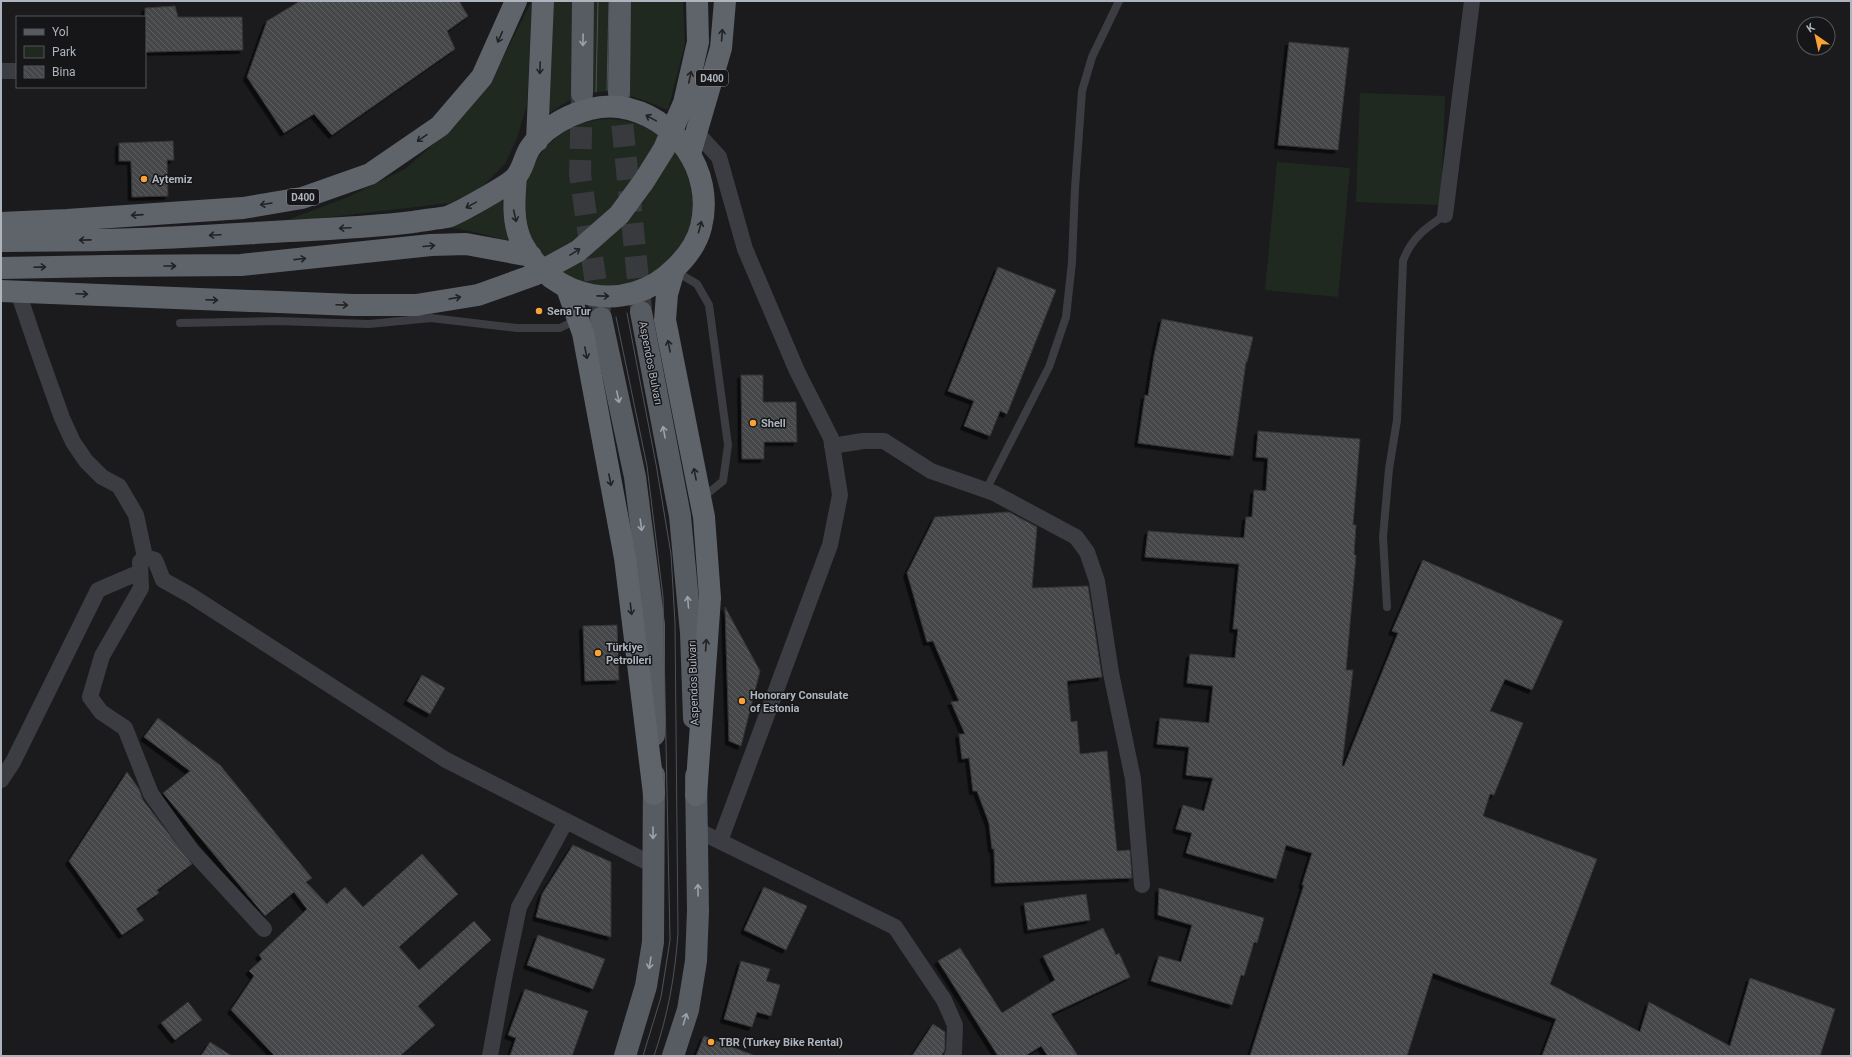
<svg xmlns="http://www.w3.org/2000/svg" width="1852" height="1057" viewBox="0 0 1852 1057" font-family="Roboto,sans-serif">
<defs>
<pattern id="building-back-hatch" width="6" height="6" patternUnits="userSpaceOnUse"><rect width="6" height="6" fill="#45464a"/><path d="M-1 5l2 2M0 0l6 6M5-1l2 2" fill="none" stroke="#5d5e62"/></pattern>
<filter id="shadow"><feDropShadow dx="-3.5" dy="3.5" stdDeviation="0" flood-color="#0009"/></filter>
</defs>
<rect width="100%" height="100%" fill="#1b1b1d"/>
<path fill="#202920" d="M532,1L527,105L517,138L505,164L479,190L450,203L279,223L348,197L405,169L456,125L495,73Z
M554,1H683L685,44L668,110C641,99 607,83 577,97C567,101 557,108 548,114Z
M1360,93L1445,96L1441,205L1356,202Z
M524 204a85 85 0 1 1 170 0a85 85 0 1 1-170 0Z
M1277,162L1350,168L1338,297L1265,290Z
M502,198L505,223L509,241L470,231L446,227L476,216Z"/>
<path fill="url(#building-back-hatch)" stroke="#353539" filter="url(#shadow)" d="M300,1H459L468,16L447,31L455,49L332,135L314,114L284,133L247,77L267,21Z
M175,6L178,17H242L243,50L145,52V8Z
M1289,42L1349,48L1338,150L1278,145Z
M173,141L174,160H167L168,196L132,197L131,161H119V143Z
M998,267L1056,290L1007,414L1000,411L990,436L964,426L974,401L948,391Z
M1162,319L1253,337L1247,362H1246L1233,456L1138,443L1145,395L1148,396L1154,356Z
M741,375H763V402H796L797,442H764V459H742Z
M1258,431L1360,439L1353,525H1356L1354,555H1356L1346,670H1353L1342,766H1344L1398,633L1392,631L1423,560L1563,621L1532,690L1505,679L1490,711L1523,723L1494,795L1490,794L1483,816L1597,859L1550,984L1640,1032L1649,1002L1730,1046L1750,978L1835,1009L1820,1056H1542L1556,1019L1433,973L1407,1056H1250L1304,885H1302L1312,853L1286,845L1276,879L1186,853L1192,833L1176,829L1183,805L1204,811L1213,778L1186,775L1189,747L1157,744L1160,718L1209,723L1213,686L1187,683L1190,654L1235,658L1238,629H1233L1239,564L1145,557L1148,531L1244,538L1246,517H1252L1254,490L1266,491L1268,458L1256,457Z
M1009,512L1037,527L1032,588L1088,586L1102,677L1067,681L1071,722L1077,721L1080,754L1107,751L1117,851L1130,850L1132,878L995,883L994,849H992L989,823L977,791H973L969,758L962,759L959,734H965L951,702L959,701L933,641L927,642L907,573L935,517Z
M725,607L760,671L741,746L729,741Z
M617,625L619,680L585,681L583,626Z
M422,675L445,688L430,714L407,701Z
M158,718L220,765L312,878L306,882L327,904L345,887L363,907L422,854L458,894L399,947L419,970L474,921L491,940L418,1006L435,1025L400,1056H275L231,1010L254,976L249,971L262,959L259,955L307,909L294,892L265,916L163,793L190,771L144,737Z
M127,772L139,789L143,800L192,864L157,890L159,893L136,909L144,920L122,935L69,861Z
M573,845L611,862V937L536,917L542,894Z
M764,887L807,906L786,950L744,930Z
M1159,888L1264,918L1257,943L1254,942L1244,976L1241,975L1232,1005L1151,981L1159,956L1181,962L1192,925L1158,915Z
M1086,894L1090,920L1028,930L1024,903Z
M1103,928L1116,955L1119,953L1130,977L1051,1014L1078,1056H1048L1041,1046L1025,1056H998L938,961L960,948L1002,1013L1055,980L1043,956Z
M538,935L605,959L593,989L527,965Z
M741,961L770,969L766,981L780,985L771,1016L757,1012L752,1027L724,1019Z
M525,989L588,1011L572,1056H510L516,1038L508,1035Z
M188,1002L202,1020L175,1040L161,1023Z
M933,1024L945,1032V1050L941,1056H912Z
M704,1036L753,1055V1056H696Z
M210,1042L232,1056H201Z"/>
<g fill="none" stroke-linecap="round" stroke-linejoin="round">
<path stroke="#383a3d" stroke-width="22" stroke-dasharray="22 11" stroke-linecap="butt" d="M619,92L641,309
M582,94L580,174L601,318"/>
<path stroke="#3c3d43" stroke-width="8" d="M675,271L697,284L709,305L728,445L723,481L702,498
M180,323L277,321L369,324L431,318L517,328H560L576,320
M986,490L1049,367L1066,317L1072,262L1075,188L1082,91L1092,57L1119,1
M1387,607L1383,537L1389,469L1397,420L1403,261C1411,238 1426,228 1445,215"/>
<path stroke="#3c3d43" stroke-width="16" d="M1,71H17
M696,132L719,157L745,249L797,371L831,438L840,495L830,545L720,841
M1445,215L1472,1
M18,292L37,348L62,418L73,442L86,461L102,477L119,486L136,515L145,557L155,560L163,580L190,595L446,760L653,865
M832,446L863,441H884L931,471L994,493L1076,537L1087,552L1097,581L1111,673L1133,779L1142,885
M145,557L140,562L141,588L102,656L90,697L101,712L125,728L151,794L192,851L264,929
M1,780L13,762L98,590L140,572
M697,830L895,927L944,1000L955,1025L954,1052L952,1056
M490,1056L504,979L519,907L566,821"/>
<path stroke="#575b62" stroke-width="22" d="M619,92L620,1
M582,93L583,1
M641,312L680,516L691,633L694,718
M601,318L635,477L654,625V735
M625,1056L646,986L653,942L654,775
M673,1056L688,1010L696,961L698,911L696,776"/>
<path stroke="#5f646b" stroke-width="22" d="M537,141L543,1
M690,154L721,48L725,1
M1,223L67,220L243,208L302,198L370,174L440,126L482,77L516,1
M1,241C46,240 92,241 137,239C187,237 238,234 289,231C330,229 372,227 413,222C424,220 436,219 447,217C457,214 507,186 515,178C523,170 524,157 530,148C548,122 588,103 619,107C675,115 715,171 701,227C697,243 686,258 674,269C628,315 552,301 522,243C512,223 514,199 516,177
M1,268L106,266L241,265L431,245L466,244L531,256
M674,270L667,294L665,320L704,517L710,598L696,795
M567,288L583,333L625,558L654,794
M1,291L353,305H416"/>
<path stroke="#4e5258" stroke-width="1" d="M607,90L609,1
M596,92L598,1
M627,313L656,464L671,554L675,623L678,933C675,976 668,1015 654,1056
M616,317L647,466L663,597L670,940L661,997L643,1056"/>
<path stroke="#5f646b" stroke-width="22" d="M416,305L478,295L534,275L578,251L619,215L644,181L664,149L684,103L698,42L697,1"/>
</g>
<defs><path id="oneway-shaft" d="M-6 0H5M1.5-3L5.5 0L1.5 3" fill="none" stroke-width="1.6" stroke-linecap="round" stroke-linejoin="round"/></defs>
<g stroke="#212224">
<use href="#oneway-shaft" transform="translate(722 35) rotate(-86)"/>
<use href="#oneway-shaft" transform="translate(500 37) rotate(114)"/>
<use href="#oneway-shaft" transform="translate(540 68) rotate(92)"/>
<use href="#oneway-shaft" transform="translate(690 77) rotate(-78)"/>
<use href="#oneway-shaft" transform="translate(651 118) rotate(-151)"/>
<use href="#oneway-shaft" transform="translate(422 138) rotate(145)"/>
<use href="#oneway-shaft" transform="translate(266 204) rotate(171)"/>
<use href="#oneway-shaft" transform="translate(471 205) rotate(151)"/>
<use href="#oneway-shaft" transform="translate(137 215) rotate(176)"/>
<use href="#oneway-shaft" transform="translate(515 216) rotate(77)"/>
<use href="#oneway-shaft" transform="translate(700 227) rotate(-75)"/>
<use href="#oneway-shaft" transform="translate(345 228) rotate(177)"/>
<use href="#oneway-shaft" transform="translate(215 235) rotate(177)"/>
<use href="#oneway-shaft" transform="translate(85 240) rotate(179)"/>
<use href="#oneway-shaft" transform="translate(429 246) rotate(-5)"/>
<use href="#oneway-shaft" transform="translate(575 252) rotate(-32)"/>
<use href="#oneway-shaft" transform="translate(300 259) rotate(-6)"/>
<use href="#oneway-shaft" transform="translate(170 266)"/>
<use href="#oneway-shaft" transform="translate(40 267) rotate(-2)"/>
<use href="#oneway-shaft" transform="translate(82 294) rotate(2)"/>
<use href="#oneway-shaft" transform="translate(603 296) rotate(1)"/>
<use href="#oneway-shaft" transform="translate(455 298) rotate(-10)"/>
<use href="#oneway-shaft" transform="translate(212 300) rotate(2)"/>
<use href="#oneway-shaft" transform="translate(342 305) rotate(2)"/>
<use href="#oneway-shaft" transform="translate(669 346) rotate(-101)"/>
<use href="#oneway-shaft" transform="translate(586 353) rotate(79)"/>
<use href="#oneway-shaft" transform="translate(695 474) rotate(-101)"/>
<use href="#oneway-shaft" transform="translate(610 480) rotate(79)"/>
<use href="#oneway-shaft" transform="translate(631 609) rotate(83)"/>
<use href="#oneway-shaft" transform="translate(706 645) rotate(-86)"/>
</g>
<g stroke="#9ca2ab">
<use href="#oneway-shaft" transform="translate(583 40) rotate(91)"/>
<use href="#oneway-shaft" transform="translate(618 397) rotate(78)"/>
<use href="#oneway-shaft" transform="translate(664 432) rotate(-101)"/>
<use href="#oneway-shaft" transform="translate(641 525) rotate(82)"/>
<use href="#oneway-shaft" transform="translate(688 602) rotate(-95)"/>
<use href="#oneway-shaft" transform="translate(653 833) rotate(90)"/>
<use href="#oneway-shaft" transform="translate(698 890) rotate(-91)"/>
<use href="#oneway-shaft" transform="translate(650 963) rotate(99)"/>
<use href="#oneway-shaft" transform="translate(685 1019) rotate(-73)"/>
</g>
<g fill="#faa236" stroke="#161618" stroke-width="1.5">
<circle cx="144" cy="179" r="4"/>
<circle cx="539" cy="311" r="4"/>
<circle cx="753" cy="423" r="4"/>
<circle cx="598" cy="653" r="4"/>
<circle cx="742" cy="701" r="4"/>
<circle cx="711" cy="1042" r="4"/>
</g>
<g text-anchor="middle" stroke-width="3" stroke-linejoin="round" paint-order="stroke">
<g fill="#161618" stroke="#80858c" stroke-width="1">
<rect x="696" y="70" width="32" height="16" rx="3"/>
<rect x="287" y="189" width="32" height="16" rx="3"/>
</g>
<g font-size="10" font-weight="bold" fill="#adb4bd">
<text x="712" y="82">D400</text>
<text x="303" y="201">D400</text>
</g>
<g font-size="11" font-weight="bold" fill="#adb4bd" stroke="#161618" text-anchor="start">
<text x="152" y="183">Aytemiz</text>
<text x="547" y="315">Sena Tur</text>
<text x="761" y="427">Shell</text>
<text x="606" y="651">Türkiye<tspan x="606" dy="13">Petrolleri</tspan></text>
<text x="750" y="699">Honorary Consulate<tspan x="750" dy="13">of Estonia</tspan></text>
<text x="719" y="1046">TBR (Turkey Bike Rental)</text>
</g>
<g font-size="11" fill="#adb4bd" stroke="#161618">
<text transform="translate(651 363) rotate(79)" y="4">Aspendos Bulvarı</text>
<text transform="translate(693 683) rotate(-92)" y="4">Aspendos Bulvarı</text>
</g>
</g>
<rect width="1852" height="1057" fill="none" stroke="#adb4bd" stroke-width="4"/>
<rect x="16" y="16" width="130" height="72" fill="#161618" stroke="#52555a"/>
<rect x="24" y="29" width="20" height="6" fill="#575b62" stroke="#52555a"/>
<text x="52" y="36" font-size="12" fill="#adb4bd">Yol</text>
<rect x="24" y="46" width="20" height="12" fill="#202920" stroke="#52555a"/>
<text x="52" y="56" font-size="12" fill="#adb4bd">Park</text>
<rect x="24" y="66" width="20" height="12" fill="url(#building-back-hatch)" stroke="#52555a"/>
<text x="52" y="76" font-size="12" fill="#adb4bd">Bina</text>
<g transform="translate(1816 36) rotate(326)"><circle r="19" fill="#161618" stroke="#52555a"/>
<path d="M0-3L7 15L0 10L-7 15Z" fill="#faa236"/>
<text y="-6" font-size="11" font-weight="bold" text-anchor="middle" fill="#adb4bd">K</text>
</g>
</svg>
